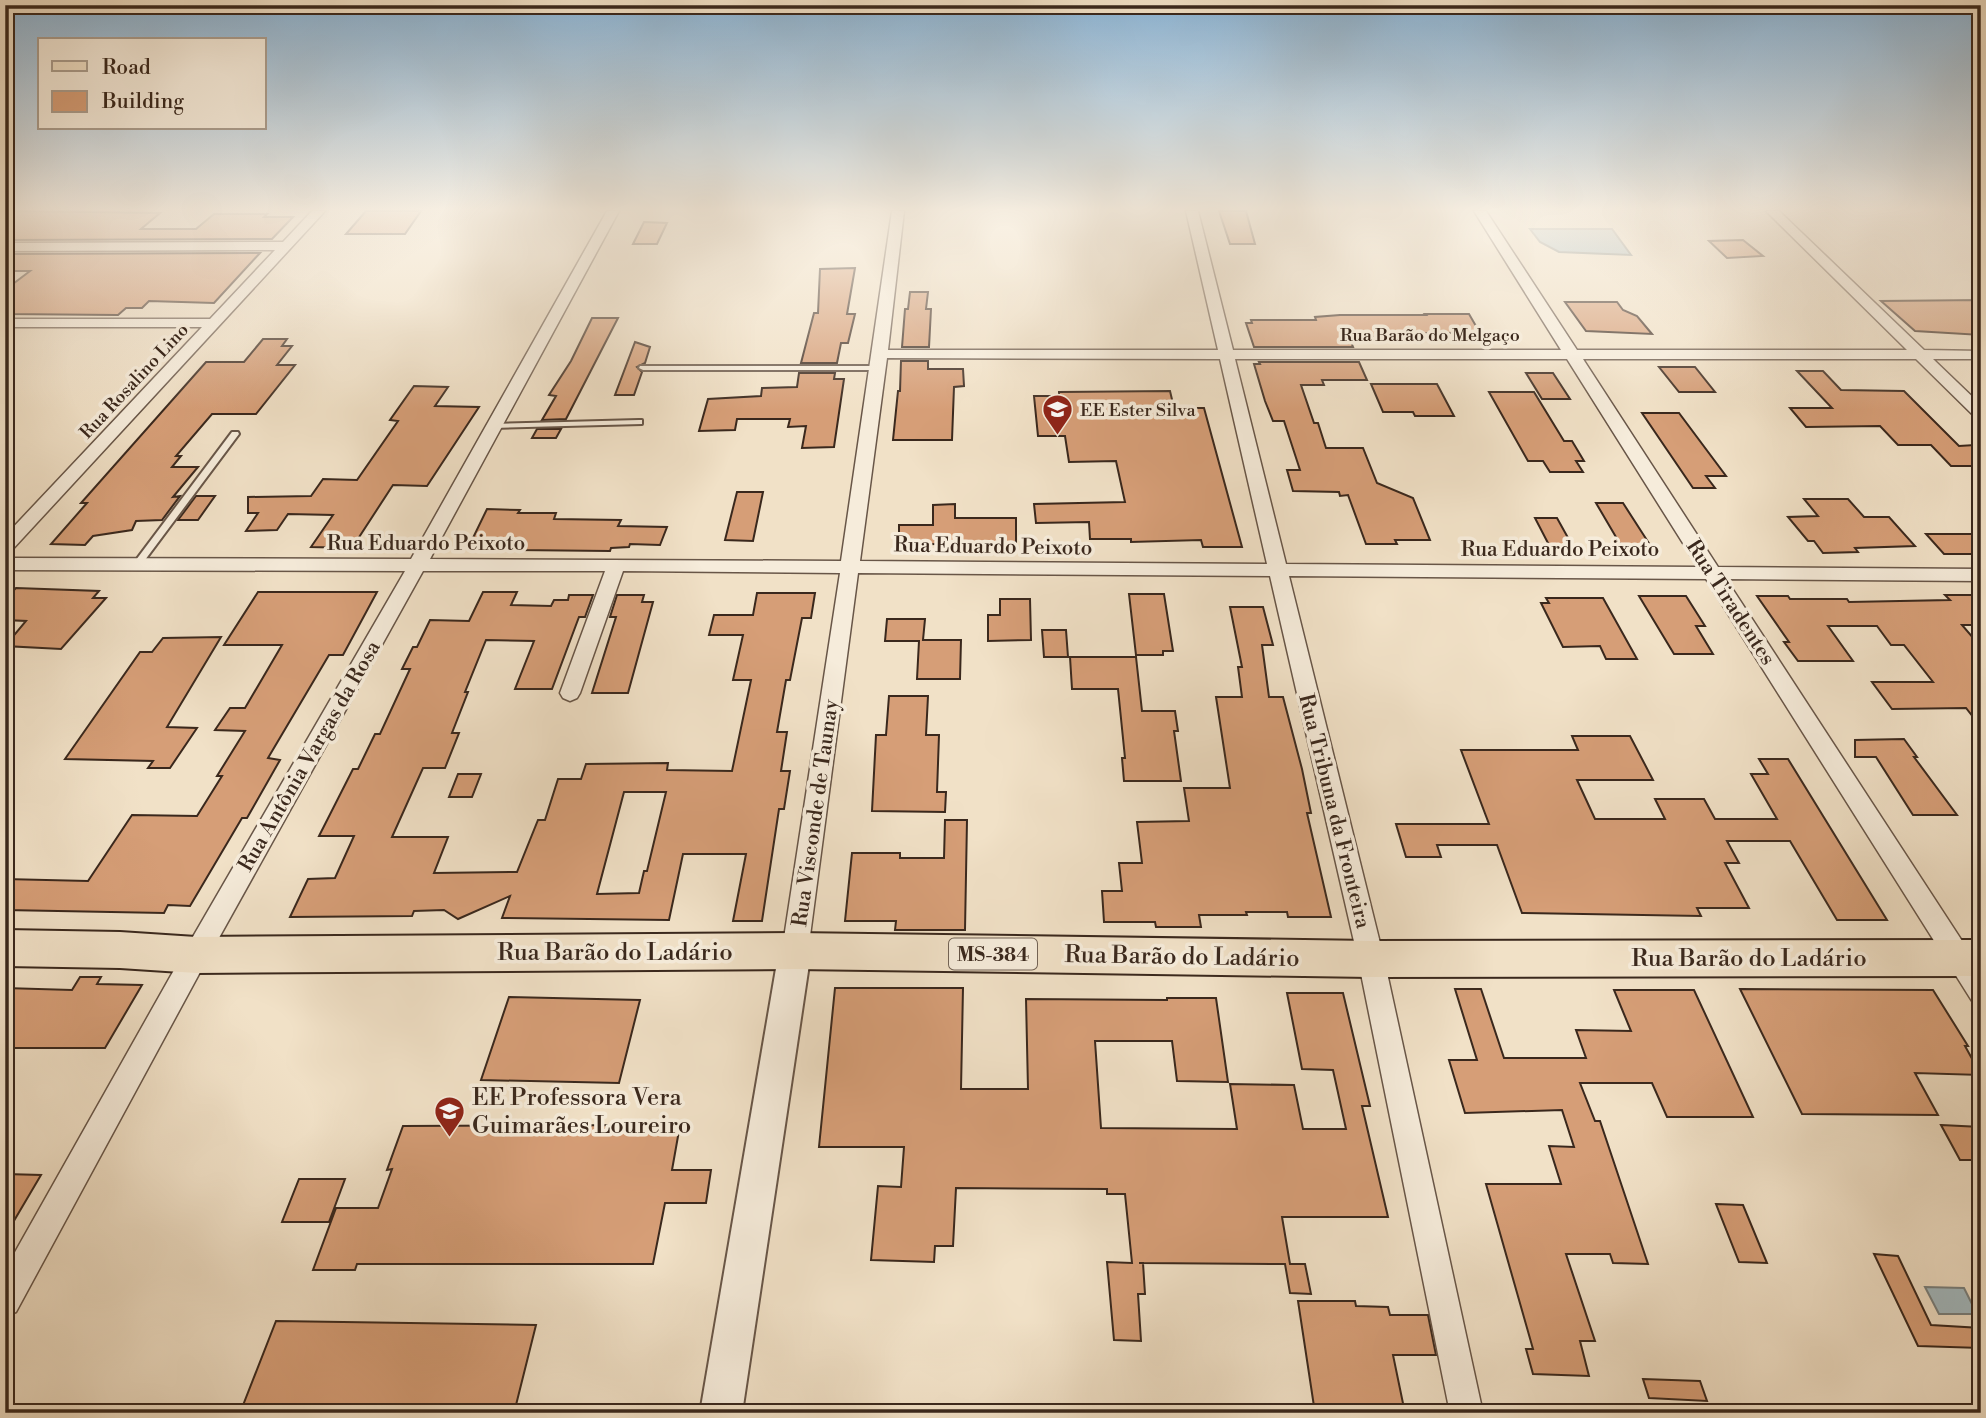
<svg xmlns="http://www.w3.org/2000/svg" width="1986" height="1418" viewBox="0 0 1986 1418" font-family="'Libre Bodoni',serif">
<rect width="100%" height="100%" fill="#f1e1c7"/>
<filter id="stains"><feTurbulence type="fractalNoise" baseFrequency=".00286" numOctaves="4"/><feColorMatrix values="0 0 0 0 .2 0 0 0 0 .09 0 0 0 0 .02 0 0 0 .5 -.17"/></filter>
<radialGradient id="worn" r=".72"><stop offset=".6" stop-color="#630" stop-opacity="0"/><stop offset="1" stop-color="#630" stop-opacity=".3"/></radialGradient>
<path fill="#a2bac1" stroke="#78807f" stroke-width="2" d="M1530,229H1612L1631,255L1559,252L1540,242Z
M1925,1287L1964,1288L1977,1314H1939Z"/>
<path fill="#d69e77" stroke="#3a281d" stroke-width="2" fill-rule="evenodd" d="M13,211L160,213L141,229H196L214,214H267L264,217H293L272,239L5,240V217Z
M366,211H421L405,234H346Z
M1219,211H1246L1255,244H1230Z
M644,222L667,223L657,244H633Z
M1743,240L1763,256L1727,258L1709,241Z
M260,253L214,303L149,301L142,308H126L118,315L5,314V290L30,271H5V254Z
M855,268L847,314H855L848,343H841L837,363H801L814,313H818L820,269Z
M910,292H928L926,309H931L929,347H902L905,309H908Z
M1981,300V335L1915,331L1881,301Z
M1565,302H1617L1623,310L1637,316L1652,334L1586,331Z
M1425,314H1469L1480,333H1427L1429,336L1349,337L1353,347H1254L1246,323H1252L1251,320H1316L1315,317L1340,315H1426Z
M592,318H618L566,419L542,420L556,396L549,395L571,361Z
M263,339H287L282,346H292L277,365H295L256,414H212L176,456H181L172,467H198L173,497L180,496L162,520L136,521L132,530L93,536L85,545L51,544L87,503H81L206,362H244Z
M635,342L650,347L645,363L637,367L642,372L634,395H615Z
M901,361H928V369H963L964,386L954,387L952,440H893L898,391H900Z
M1259,362H1359L1367,380H1322L1324,385H1301L1314,423H1318L1326,448H1363L1377,483L1413,498L1430,540H1395L1397,544H1366L1348,495L1340,496L1339,492L1293,491L1287,470H1300L1284,421H1273L1265,401L1254,364H1260Z
M1659,367H1695L1715,392H1679Z
M1797,371H1823L1841,390L1904,391L1959,446L1975,445L1981,451V466H1951L1931,445H1898L1880,426L1806,427L1790,408H1832Z
M799,373H835L834,379H844L834,447L802,448L806,426L788,427L790,419H737L735,430L699,431L708,399L761,396L762,388L797,387Z
M1526,373H1553L1570,399H1542Z
M1371,384H1437L1454,416H1415L1413,412H1383Z
M414,386L448,387L435,406L479,407L427,486L393,485L352,548L311,547L333,515L288,514L277,530L246,531L258,513H248V497L311,496L323,479L357,480L398,421L390,420Z
M1170,391L1174,408H1204L1242,547H1203L1201,540L1131,542V539H1090L1089,522L1036,523L1034,504L1125,502L1116,461L1069,462L1065,436H1038L1034,396H1059V392Z
M1489,392H1534L1564,441H1572L1584,461H1576L1583,472H1550L1543,461H1528Z
M1642,413H1679L1726,476H1706L1715,488H1693Z
M537,429H561L556,438H532Z
M737,492H763L753,541L725,540Z
M196,496H215L198,520H178Z
M1804,499H1848L1864,517H1889L1915,546L1855,548L1858,552L1823,553L1814,541H1808L1788,517L1818,516Z
M1596,503H1623L1652,548L1623,549Z
M955,504V518H1016V542L899,545V525H933V505Z
M487,509L520,510L518,513H556L554,519L621,520L618,526L667,527L660,545L630,544L629,547L611,548L610,551L516,550L519,544H470Z
M1535,518H1557L1572,545H1549Z
M1926,534H1981V554H1944Z
M16,588L99,591L93,598H106L61,649L5,646L26,621L5,620V599Z
M258,592H377L343,655H329L268,758L280,760L247,818H242L190,906L168,905L164,913L5,910V879L88,881L132,815L197,816L222,776H217L245,731L215,730L230,708H245L282,645H224Z
M483,592H517L511,605L551,606L554,600H568L569,595H593L585,617H579L552,689H515L534,641L486,640L465,692H468L452,733H459L445,768H423L392,837H448L434,873L517,872L538,820H545L558,779H581L586,764L668,763L667,770L732,771L751,680H733L743,635H709L714,615H753L757,593H815L811,618H802L790,680H786L777,732H787L781,771H790L784,809H779L762,921H733L746,854H683L669,920L502,918L510,896L458,919L444,910L414,911L412,916L290,917L308,879L335,878L354,836H319L353,769H358L375,734H380L410,669H402L413,647H417L430,620L469,621ZM624,792H666L647,871H644L639,893L597,894Z
M1129,594H1164L1173,651H1163V655H1136Z
M617,595H644L642,602H653L628,693H592L616,617H610Z
M1945,595H1974L1981,603V625H1962L1981,647V727L1966,708L1892,709L1872,682H1933L1904,645H1891L1877,626H1828L1853,661H1798L1784,642H1789L1757,596H1788L1790,599H1847L1849,602L1950,600Z
M1639,596H1686L1705,626H1696L1713,654H1674Z
M1546,598H1603L1637,659H1606L1600,646L1563,647L1541,603H1549Z
M1000,599H1030L1031,640L988,641V615H1000Z
M1230,607H1263L1273,645H1262L1269,697H1283L1302,769L1311,813H1307L1331,917H1288L1287,912H1246L1247,915H1199L1201,927H1156L1155,922H1104L1102,891H1122L1119,863H1142L1137,822L1189,821L1184,788H1230L1216,697H1242L1238,667H1242Z
M887,619H925L923,640H961L960,679H917L919,641H885Z
M1042,630H1066L1068,657H1044Z
M221,637L167,727L197,728L170,768H148L153,761L65,759L140,652H152L163,638Z
M1070,657H1136L1142,711H1175L1178,731H1174L1181,781H1124L1122,758H1125L1118,689H1072Z
M889,696H928L926,735H939L937,792H946L945,812L872,811L876,735H886Z
M1572,736H1630L1653,780H1577L1595,819H1665L1655,799H1704L1715,819H1777L1751,774H1768L1759,759H1788L1887,920H1837L1790,841H1727L1739,863H1725L1749,908H1697L1701,916L1522,913L1497,845H1437L1441,857H1406L1396,824H1489L1461,750H1578Z
M1904,739L1917,757H1914L1957,815H1913L1876,757H1855V740Z
M458,774H481L472,797H449Z
M945,820H967L965,930H895L896,921H845L852,853H900V858H944Z
M80,977H101L97,984L142,985L105,1048H5V988L72,990Z
M835,988H963L961,1089H1028L1026,999L1167,1000V998H1216L1228,1082L1177,1081L1172,1041H1095L1101,1128L1237,1129L1230,1084L1294,1085L1303,1129H1346L1333,1070L1302,1069L1287,993H1343L1370,1106H1362L1388,1217H1282L1290,1264H1305L1311,1294L1290,1293L1285,1264L1139,1263H1143L1145,1294H1138L1141,1341L1114,1340L1107,1262L1132,1263L1125,1194H1107V1189L956,1188L953,1246H935L934,1262L871,1260L878,1186L901,1187L904,1147H819Z
M1455,989H1481L1504,1058H1586L1576,1030L1631,1031L1614,990H1694L1753,1117H1667L1652,1083H1580L1595,1121H1600L1648,1264L1613,1263L1610,1254H1566L1595,1341H1580L1589,1376L1533,1374L1526,1349H1533L1486,1184H1561L1549,1146L1574,1147L1562,1110L1465,1113L1449,1060H1477Z
M1740,989L1933,990L1968,1046H1965L1981,1075L1915,1073L1938,1115L1802,1114Z
M509,997L640,1000L619,1083L481,1080Z
M680,1125L672,1170H711L706,1203H665L653,1264H357L355,1270H313L336,1208H378L392,1169L387,1170L403,1126Z
M1941,1125L1981,1127V1160H1960Z
M5,1174L41,1175L5,1236Z
M299,1179H345L329,1222H282Z
M1716,1204L1743,1205L1767,1263L1739,1262Z
M1874,1254L1898,1256L1931,1325L1981,1328V1348L1918,1346Z
M1298,1301H1355L1356,1306L1388,1307L1390,1315H1428L1436,1355H1393L1405,1413H1315Z
M276,1321L536,1325L514,1413H240Z
M1643,1379L1700,1381L1707,1401L1649,1398Z"/>
<g fill="none" stroke-linecap="round" stroke-linejoin="round">
<defs>
<path id="service" d="M640,366H878L882,368L878,370H643L639,368Z
M639,420H642V424L493,428L489,426L493,424Z
M232,432H238L239,434L139,568H133L131,566L133,564Z"/>
<path id="minor" d="M312,211H325L11,551L5,553V536L202,327H5V319H210L275,250L5,251V243L283,242Z
M607,211H619L430,559L841,561L892,211H904L888,350H1218L1186,211H1198L1233,350H1561L1474,211H1486L1577,350H1907L1766,211H1779L1924,350L1981,351V359H1933L1981,405V419L1975,417L1916,359H1583L1718,567L1981,569V581L1726,579L1981,970V1005L1972,1001L1706,579L1289,576L1384,959L1483,1413H1450L1358,959L1270,576L858,573L808,951L804,959L795,962L786,959L782,951L840,573L623,571L580,693L577,698L570,701L563,698L560,693L605,571H423L205,963L16,1312L5,1316V1270L187,947L405,571L5,570V558L411,559ZM887,358L1220,359L1267,564L860,561ZM1235,359H1567L1698,567L1286,564Z"/>
<path id="tertiary" d="M795,937L806,941L811,951L742,1413H700L779,951L784,941Z"/>
<path id="primary" d="M5,930L120,932L196,937L795,933L1371,941L1981,940V976L1371,977L795,969L196,973L120,968L5,966Z"/>
</defs>
<use href="#service" stroke="#685648" stroke-width="4"/>
<use href="#minor" stroke="#685648" stroke-width="3"/>
<use href="#tertiary" stroke="#685648" stroke-width="4"/>
<use href="#primary" stroke="#3a281d" stroke-width="4"/>
<use href="#service" fill="#f6ecdb" fill-rule="evenodd"/>
<use href="#minor" fill="#f6ecdb" fill-rule="evenodd"/>
<use href="#tertiary" fill="#f6ecdb" fill-rule="evenodd"/>
<use href="#primary" fill="#f1e1c7" fill-rule="evenodd"/>
</g>
<linearGradient id="sky" x2="0" y2="1"><stop stop-color="#8cb6d8"/><stop offset="0.51" stop-color="#f9f2e6"/><stop offset="1" stop-color="#f9f2e6" stop-opacity="0"/></linearGradient>
<rect width="1986" height="410" fill="url(#sky)"/>
<defs>
<symbol id="school-pin" viewBox="-11 -11 22 30"><path d="M0 17L-7.5 6A9.5 9.5 0 1 1 7.5 6Z" fill="#8f2418" stroke="#f6ecdb"/><path d="M0-5L7-2L0 1L-7-2ZM-4 1L0 2.5L4 1V4Q0 6-4 4Z" fill="#fff"/></symbol>
</defs>
<g fill-rule="evenodd">
<use href="#school-pin" x="1040" y="392" width="35" height="47"/>
<use href="#school-pin" x="432" y="1094" width="35" height="47"/>
</g>
<g text-anchor="middle" stroke-width="7" stroke-linejoin="round" paint-order="stroke">
<g font-size="18" fill="#3a281d" stroke="#f6ecdb">
<text x="1430" y="341">Rua Barão do Melgaço</text>
<text transform="translate(134 381) rotate(-47)" y="6">Rua Rosalino Lino</text>
</g>
<g font-size="18" fill="#3a281d" stroke="#f6ecdb" text-anchor="start">
<text x="1080" y="416">EE Ester Silva</text>
</g>
<rect fill="#f6ecdb" stroke="#726356" stroke-width="2" x="949" y="938.5" width="88" height="31" rx="5"/>
<g font-size="19" font-weight="bold" fill="#3a281d">
<text x="993" y="961">MS-384</text>
</g>
<g font-size="21" fill="#3a281d" stroke="#f6ecdb">
<text x="426" y="550">Rua Eduardo Peixoto</text>
<text transform="translate(993 546) rotate(1)" y="7">Rua Eduardo Peixoto</text>
<text x="1560" y="556">Rua Eduardo Peixoto</text>
<text transform="translate(1731 602) rotate(57)" y="7">Rua Tiradentes</text>
<text transform="translate(309 756) rotate(-60)" y="7">Rua Antônia Vargas da Rosa</text>
<text transform="translate(1335 811) rotate(76)" y="7">Rua Tribuna da Fronteira</text>
<text transform="translate(815 813) rotate(-82)" y="7">Rua Visconde de Taunay</text>
</g>
<g font-size="24" fill="#3a281d" stroke="#f6ecdb">
<text x="615" y="960">Rua Barão do Ladário</text>
<text transform="translate(1182 956) rotate(1)" y="8">Rua Barão do Ladário</text>
<text x="1749" y="966">Rua Barão do Ladário</text>
</g>
<g font-size="24" fill="#3a281d" stroke="#f6ecdb" text-anchor="start">
<text x="472" y="1105">EE Professora Vera<tspan x="472" dy="28">Guimarães Loureiro</tspan></text>
</g>
</g>
<rect width="1986" height="1418" fill="none" stroke="#f1e1c7" stroke-width="28"/>
<rect x="7" y="7" width="1972" height="1404" fill="none" stroke="#3a281d" stroke-width="3.5"/>
<rect x="14" y="14" width="1958" height="1390" fill="none" stroke="#3a281d" stroke-width="2"/>
<rect x="38" y="38" width="228" height="91" fill="#f6ecdb" stroke="#ab9e8f" stroke-width="2"/>
<rect x="52" y="61" width="35" height="10" fill="#f1e1c7" stroke="#ab9e8f" stroke-width="2"/>
<text x="102" y="74" font-size="21" fill="#3a281d">Road</text>
<rect x="52" y="91" width="35" height="21" fill="#d69e77" stroke="#ab9e8f" stroke-width="2"/>
<text x="102" y="108" font-size="21" fill="#3a281d">Building</text>
<rect width="100%" height="100%" filter="url(#stains)"/>
<rect width="100%" height="100%" fill="url(#worn)"/>
</svg>
